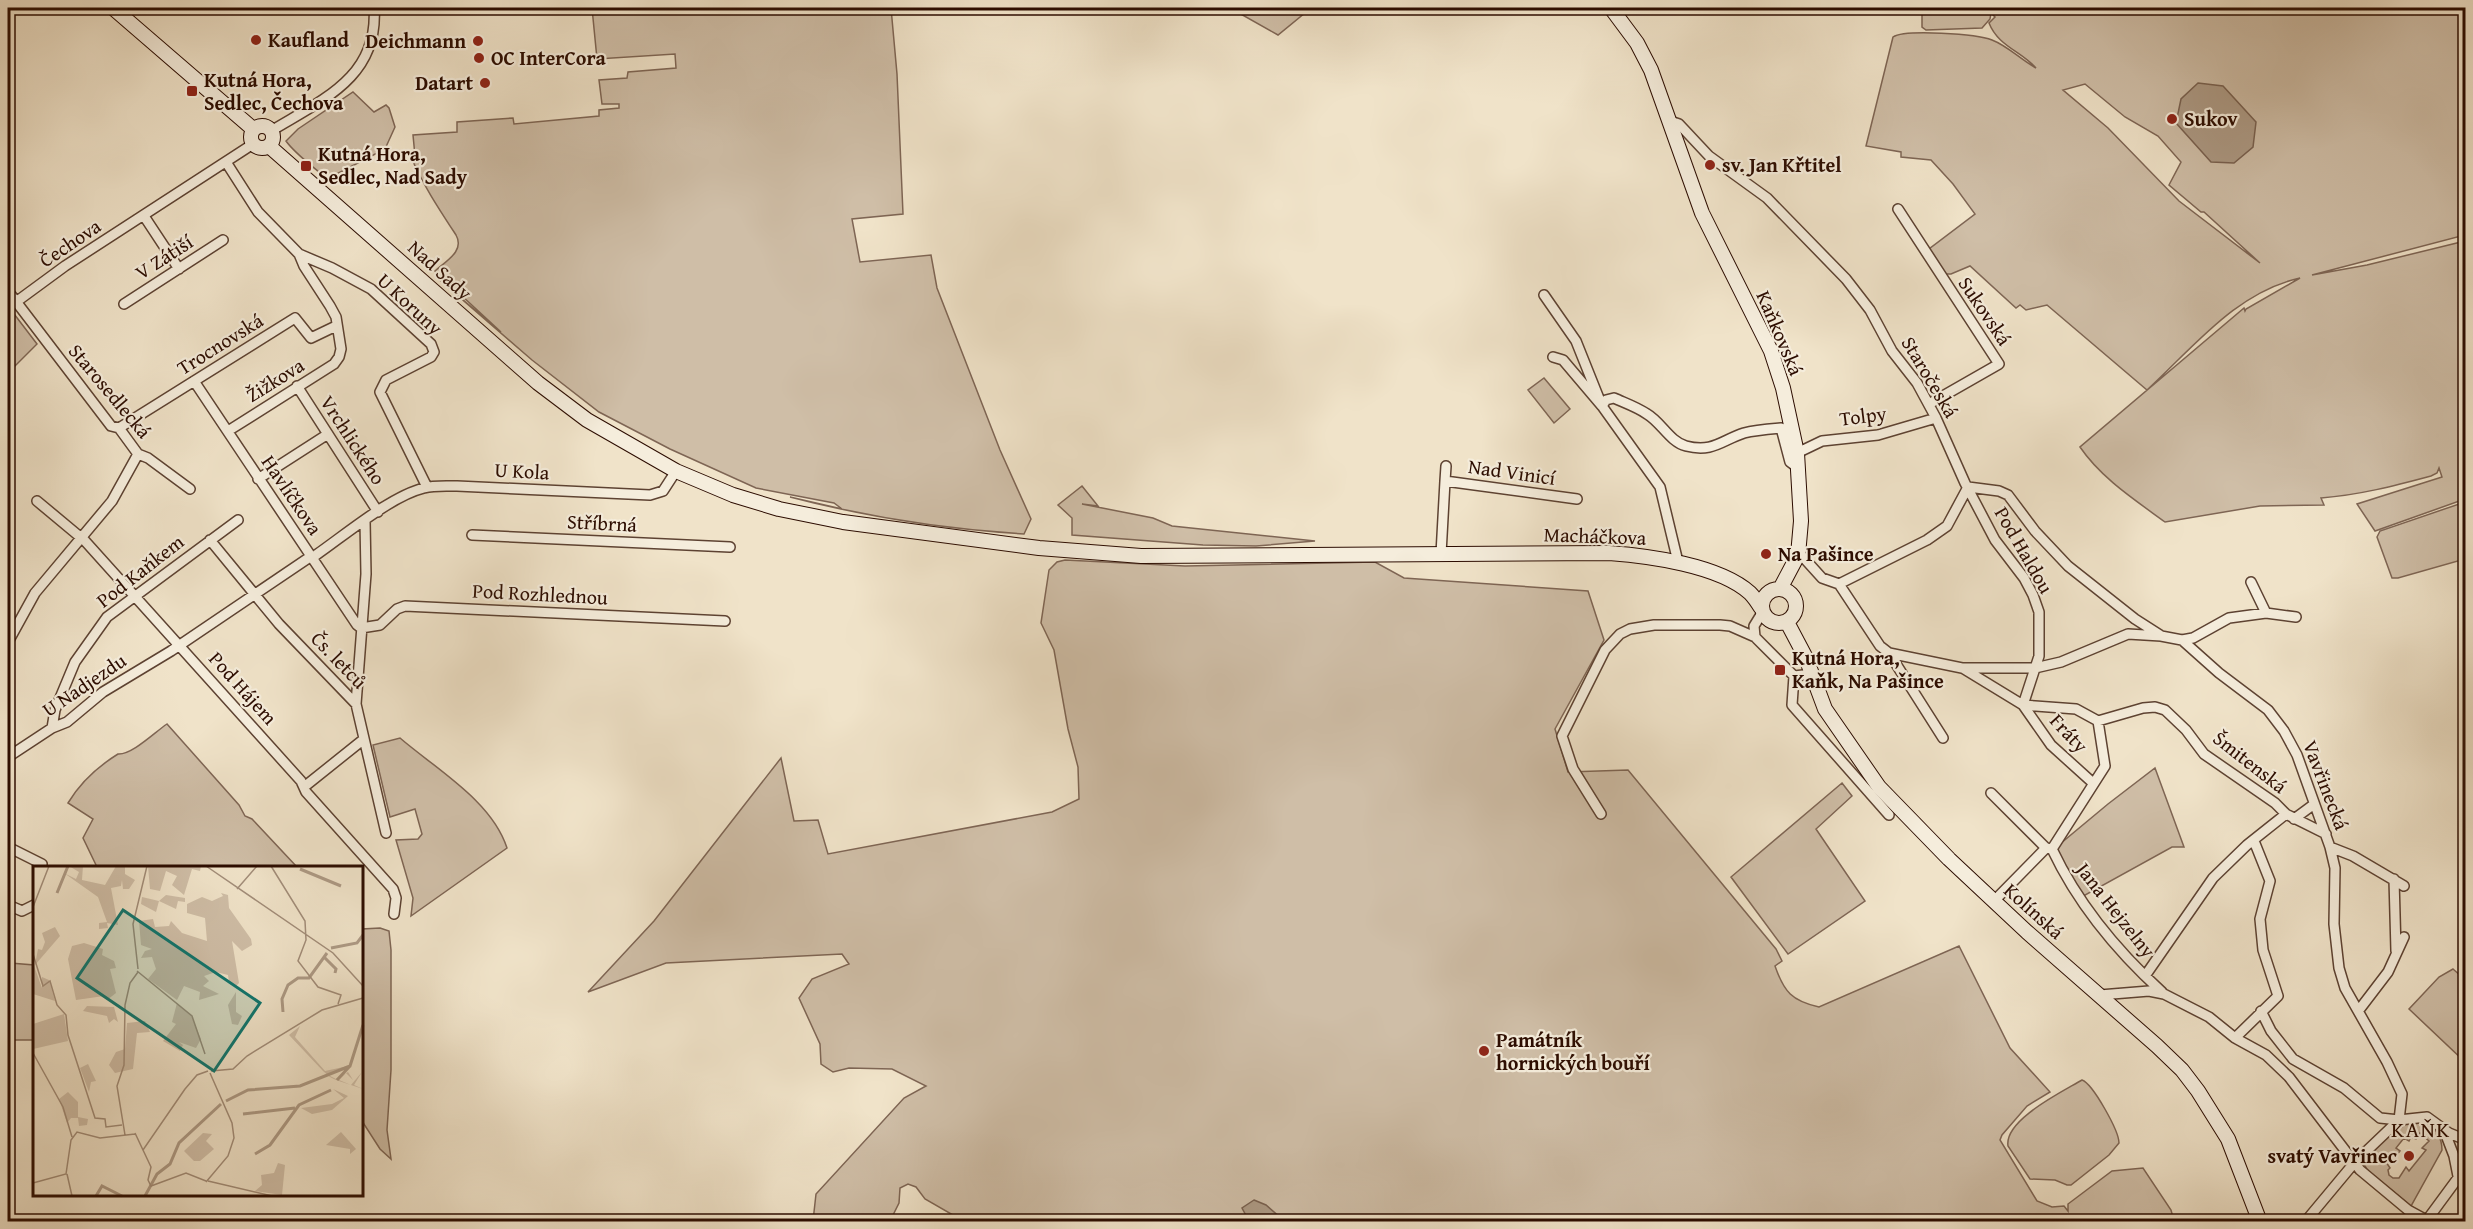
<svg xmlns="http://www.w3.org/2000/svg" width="2473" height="1229" viewBox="0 0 2473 1229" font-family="'Gentium Book Plus',serif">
<rect width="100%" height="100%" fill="#f0e3c9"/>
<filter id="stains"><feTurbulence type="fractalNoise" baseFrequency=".00333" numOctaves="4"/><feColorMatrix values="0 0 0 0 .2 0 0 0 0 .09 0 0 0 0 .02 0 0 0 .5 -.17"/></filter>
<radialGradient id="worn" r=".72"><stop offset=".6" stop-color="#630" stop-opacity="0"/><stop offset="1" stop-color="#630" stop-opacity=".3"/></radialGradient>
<path fill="#cfbea7" stroke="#7e6554" stroke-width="1.5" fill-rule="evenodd" d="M592,8H891L897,74L903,214L852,219L860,262L931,255L937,288L1000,450L1031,519L1024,534C944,529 867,517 790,497L842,509L834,503L756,488L670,449L599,412L532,360L435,276L501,332L435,271C446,261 465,251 456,235C439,209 423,185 411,157L415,156L413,135L457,132V122L513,118L514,124L599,116V110L619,108V104H602L599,80L627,78L628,72L676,68L675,54L597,59Z
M1230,8H1311L1278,35Z
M1922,8H2465V235L2312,275L2367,265L2465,241L2466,422L2460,424L2465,423V499L2375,531L2357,504L2442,477L2439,468L2437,473L2431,476C2394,486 2359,495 2321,498L2324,505L2260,506L2165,522C2135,500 2101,478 2080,447L2244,308L2245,311L2246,309L2300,278C2236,292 2193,348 2147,390L2047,305L2026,310L2020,305L2016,308L1970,266L1951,274H1945L1929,249L1975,214L1953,184L1931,160L1901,157V152L1866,146L1893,37C1905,29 1977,34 1992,40C2008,46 2021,60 2036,68C2021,51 1998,46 1989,23L1995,17L1991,13L1990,19L1982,28L1926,30L1922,27ZM2085,84L2125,117L2158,136L2181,162L2169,185L2201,212H2204L2260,263L2179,201L2108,128L2063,90Z
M353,92L374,112L386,105L389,108L395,127L385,149L327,179C313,166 296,155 286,141L298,129Z
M8,306L37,344L8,373V354L12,349L8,345V338L11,335L8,331Z
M1544,378L1570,409L1554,423L1528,390Z
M1082,486L1098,506L1082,504L1153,518L1172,526L1315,541L1256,546L1203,545L1072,535V518L1058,505Z
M2465,502V559L2398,578H2392L2377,537L2380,531Z
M1065,560L1185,566L1375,562L1404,578L1588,591L1604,640L1555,729L1568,772L1628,770L1776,949L1782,961L1775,966C1784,992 1792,1001 1819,1007L1959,946L2010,1048L2050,1092L2027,1106L2002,1135L2000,1140L2037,1201L2052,1207L2064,1206L2068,1211V1204L2112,1171L2143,1168L2171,1210L2174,1221L965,1222L925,1199L916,1187L908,1184L900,1188L899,1203L890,1221H813L816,1194L904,1098L926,1086L892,1069L849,1068L833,1072L821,1064L820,1044L799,998L812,979L849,964L842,954L666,963L588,992L654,921L781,758L794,821L818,820L828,854L1052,812L1079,799L1078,767L1068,729L1054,650L1041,623L1049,570L1057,562Z
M167,724L239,805L245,816L252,819L297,867H97L83,838L93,819L68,803C80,783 97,767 118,754C132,755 155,732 167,724Z
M400,738C436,769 492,801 507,848L411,916L413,898L396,840L418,839L422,834L415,809L390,817L373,745Z
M2155,768L2184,847H2172L2078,899L2054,849L2108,804Z
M1842,783L1852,796L1816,829L1865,901L1788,954L1731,877Z
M380,928L389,931L391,950V1070L387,1130L391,1159L380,1149L362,1121V929Z
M10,963L34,965V1040H8V964Z
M2453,969L2462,977L2465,976V1062L2409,1009L2439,977Z
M2082,1080C2093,1084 2119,1131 2119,1143L2109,1155L2071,1185H2067L2055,1180L2030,1179L2008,1146C2004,1120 2062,1092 2082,1080Z
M2427,1121C2436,1130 2442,1137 2442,1150L2411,1206L2368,1171L2362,1161L2379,1144L2409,1122ZM2420,1133L2429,1141L2422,1148L2426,1150L2409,1171L2406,1167L2399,1178H2393L2389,1175L2388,1170L2390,1168L2386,1162L2392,1154L2395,1157L2400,1151L2396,1148L2404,1138L2409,1141L2411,1137L2416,1139Z"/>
<path fill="#ad9a85" stroke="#796150" stroke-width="1.5" d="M2198,83L2223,86L2256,122L2253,147L2234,163L2211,162L2176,123L2181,99Z
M1254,1200L1266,1205L1282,1219L1281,1221H1249L1242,1208Z"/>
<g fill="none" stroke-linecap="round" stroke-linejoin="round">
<defs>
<path id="street" d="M1670,121L1679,124L1709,156L1767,198L1846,279L1870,310L1892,351L1917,383L1936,418L1965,483L1995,540L2024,578L2033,595L2039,612V656L2023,705
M271,131C322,100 379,77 374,8
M226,162L258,212L299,254L304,266L330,306L336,317L341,349L339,357L334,364L228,431
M1898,209L1999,364L1929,404
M144,216L179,269
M299,254L332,268L371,289L431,344L434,352L431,357L386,380L380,392L427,487
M8,291L111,426L119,428L138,454L148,458L190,489
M1544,295L1576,341L1600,401
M16,302L65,266L253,144
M124,304L223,240
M1553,357L1563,360L1602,406L1660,487L1678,562
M194,381L357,625L361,628
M297,386L378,512
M1602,406L1606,400L1614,398C1625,403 1637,407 1647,414C1661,422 1670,442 1686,446C1713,453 1722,440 1744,433C1755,430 1769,429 1781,428L1790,462L1798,468
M119,428L295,318L311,338L336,326
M1797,453L1822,441L1878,435L1936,418
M258,479L328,434
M1445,481L1446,466
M1968,487L1999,491L2008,495L2035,531L2068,566L2135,619L2160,635
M37,501L85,541L301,781L306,792L393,889L396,898L394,914
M472,535L730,547
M210,540L279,624L356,704L386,833
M1441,554L1445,481L1577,499
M1798,555L1803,557L1822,578L1839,584L1880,646L1889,653L1962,668H2035L2061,662L2128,634L2161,636L2182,640L2193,638L2229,618L2266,613L2296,617
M2251,582L2266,613
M1839,584L1927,540L1947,526L1968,487
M1762,613L1754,626L1755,637L1794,676L1812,674
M361,628L380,625L397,609L405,606L725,621
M2182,640L2219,673L2268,710L2284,731L2297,755L2330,847L2335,868L2334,924L2339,968L2345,988L2387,1062L2402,1094L2399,1120L2380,1118L2344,1088L2293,1059L2271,1031L2261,1011
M8,642L35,593L112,501L138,454
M1889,653L1943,738
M1964,669L2023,705L2051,745L2093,783
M1794,676L1792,705L1889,815
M356,704L366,574L365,521
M2023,705L2076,709L2098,721L2143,708L2155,707L2165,710L2186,730L2204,754L2275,803L2286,814L2326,834
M52,728L55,710L75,662L107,617L238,520
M8,757L52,728L67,722L103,692L171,651L307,559L316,555C345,535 391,496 424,488C434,485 447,486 457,486L650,495L663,491L676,471
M304,787L364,739
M1991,793L2046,848
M1601,814L1573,769L1562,736L1605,650L1620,634L1630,629L1654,625H1720L1730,626L1755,637
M2294,819L2313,805
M8,847L42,864
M2330,847L2353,856L2404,886
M2052,849C2078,904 2118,952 2162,992
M2052,849L2105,766L2098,721
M2394,879L2396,951
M1994,901L2046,848L2052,849
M8,905L22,911L34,905
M2145,976L2213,878L2247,845L2286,814
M2100,995L2149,991L2164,994L2209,1017L2235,1038L2266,1055L2289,1077L2360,1170L2408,1210L2430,1222
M2359,1010L2388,972L2404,937
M2235,1038L2278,996L2263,950L2260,919L2270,881L2254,841
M2444,1130L2454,1156L2458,1176
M2427,1220L2466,1167
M2305,1222L2355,1162L2399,1120L2427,1117L2449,1133L2466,1140"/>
<path id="secondary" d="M113,8L253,129
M1611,8L1637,43L1651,70L1702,213L1771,351L1783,388L1797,453L1801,521L1798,555L1780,589
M251 137a11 11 0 1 1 22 0a11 11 0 1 1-22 0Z
M269,146L538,383L587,420L676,471L733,495L779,509L843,522L1039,548L1141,556L1609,553C1649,556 1719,565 1750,593C1754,597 1758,603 1761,608
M1762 606a17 17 0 1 1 34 0a17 17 0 1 1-34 0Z
M1787,622L1806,658L1825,709L1879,787L1949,859L2027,932L2157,1046L2182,1070L2198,1091L2228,1139L2260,1222"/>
</defs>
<use href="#street" stroke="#5d4232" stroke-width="12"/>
<use href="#secondary" stroke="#2c0c00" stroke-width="16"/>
<use href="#street" stroke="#f5eddc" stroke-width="9"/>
<use href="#secondary" stroke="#f5eddc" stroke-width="14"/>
</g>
<g fill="#8f2418" stroke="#f5eddc" stroke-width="2">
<circle cx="256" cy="40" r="6"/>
<circle cx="478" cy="41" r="6"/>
<circle cx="479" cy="58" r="6"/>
<circle cx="485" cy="83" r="6"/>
<rect x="186" y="85" width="12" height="12" rx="3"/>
<circle cx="2172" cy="119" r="6"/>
<circle cx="1710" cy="165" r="6"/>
<rect x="300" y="160" width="12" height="12" rx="3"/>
<circle cx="1766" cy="554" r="6"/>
<rect x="1774" y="664" width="12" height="12" rx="3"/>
<circle cx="1484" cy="1051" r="6"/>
<circle cx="2409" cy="1156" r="6"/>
</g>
<g text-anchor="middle" stroke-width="4.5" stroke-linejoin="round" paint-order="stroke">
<g font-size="20" font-weight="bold" fill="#2c0c00" stroke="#f5eddc" text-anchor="start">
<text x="268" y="47">Kaufland</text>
<text x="466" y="48" text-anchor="end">Deichmann</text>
<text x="491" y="65">OC InterCora</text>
<text x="204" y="87">Kutná Hora,<tspan x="204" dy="23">Sedlec, Čechova</tspan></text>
<text x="473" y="90" text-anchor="end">Datart</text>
<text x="2184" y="126">Sukov</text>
<text x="318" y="161">Kutná Hora,<tspan x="318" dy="23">Sedlec, Nad Sady</tspan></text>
<text x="1722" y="172">sv. Jan Křtitel</text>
<text x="1778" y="561">Na Pašince</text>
<text x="1792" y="665">Kutná Hora,<tspan x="1792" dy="23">Kaňk, Na Pašince</tspan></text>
<text x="1496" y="1047">Památník<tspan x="1496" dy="23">hornických bouří</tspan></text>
<text x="2397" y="1163" text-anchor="end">svatý Vavřinec</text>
</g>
<g font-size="20" fill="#2c0c00" stroke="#f5eddc">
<text transform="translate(70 243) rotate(-34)" y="7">Čechova</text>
<text transform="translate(164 257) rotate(-33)" y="7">V Zátiší</text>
<text transform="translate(440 270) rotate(42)" y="7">Nad Sady</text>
<text transform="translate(410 304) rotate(43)" y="7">U Koruny</text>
<text transform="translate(1985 311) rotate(56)" y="7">Sukovská</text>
<text transform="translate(1780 333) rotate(67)" y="7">Kaňkovská</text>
<text transform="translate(220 344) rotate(-32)" y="7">Trocnovská</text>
<text transform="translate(1930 377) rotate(59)" y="7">Staročeská</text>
<text transform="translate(275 380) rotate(-32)" y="7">Žižkova</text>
<text transform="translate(110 391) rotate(50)" y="7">Starosedlecká</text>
<text transform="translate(1863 416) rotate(-7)" y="7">Tolpy</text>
<text transform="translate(353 440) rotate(57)" y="7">Vrchlického</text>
<text transform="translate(522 471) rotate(3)" y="7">U Kola</text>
<text transform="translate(1512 472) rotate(8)" y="7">Nad Vinicí</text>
<text transform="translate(292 495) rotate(56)" y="7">Havlíčkova</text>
<text transform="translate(602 523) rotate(3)" y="7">Stříbrná</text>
<text transform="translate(1595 536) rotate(2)" y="7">Macháčkova</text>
<text transform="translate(2024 550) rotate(60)" y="7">Pod Haldou</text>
<text transform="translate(140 571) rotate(-38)" y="7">Pod Kaňkem</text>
<text transform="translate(540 594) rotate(3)" y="7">Pod Rozhlednou</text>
<text transform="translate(339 660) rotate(46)" y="7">Čs. letců</text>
<text transform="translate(84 685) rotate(-34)" y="7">U Nadjezdu</text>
<text transform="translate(243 688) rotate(48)" y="7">Pod Hájem</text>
<text transform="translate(2069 733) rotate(47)" y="7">Fráty</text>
<text transform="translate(2250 762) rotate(38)" y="7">Šmitenská</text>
<text transform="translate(2326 785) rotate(69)" y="7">Vavřinecká</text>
<text transform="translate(2116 910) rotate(52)" y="7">Jana Hejzelny</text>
<text transform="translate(2034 911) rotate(42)" y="7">Kolínská</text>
</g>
<g font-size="22" letter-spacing="1.5" fill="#2c0c00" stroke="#f5eddc">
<text x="2421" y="1137">KAŇK</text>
</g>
</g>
<g transform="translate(33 866)">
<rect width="330" height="330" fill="#f0e3c9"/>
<path d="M36,0H50L49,14L72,19L83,0H92V8L102,14L96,23H90L89,14L88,20L78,22L85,59L74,57L75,62L66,63V57L74,56L65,31L31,7L43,13L46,6ZM115,0H168L167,5L159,3L151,29L139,19L144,10L133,5L127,25L117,23ZM188,27L195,29L196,42L218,73L219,79L209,85L199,75L206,117L203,120L196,116L195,109L183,106L171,110L176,115L170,120L186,128L166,134L167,126L151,120L144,134L115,113L123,103L119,91L108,92L112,85L119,83L108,79L106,55L120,53L122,61L136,60L138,55L149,67L174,75L172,52L154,47V38L169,31L179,35L190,30ZM133,29L152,32V36L145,35L143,43L126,35L123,46L108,38L109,31L126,35ZM22,61L27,70L2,99L5,83L9,84L12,76L9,67ZM51,77L70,83L69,89L81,95L83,102L77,103L83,127L74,134L71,130L43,134L35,93L39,80ZM0,97L9,122V111L16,114L22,135L0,128ZM203,126V146L209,150L205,159L199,158L195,139ZM144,137L158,149L168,173L163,182L146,176L150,179L147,185L130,175L143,158L139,156ZM54,140L81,141L85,156L81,153L76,157L74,150L50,145ZM31,148L35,175L0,183V158ZM112,155L117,166L104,167L100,203L82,207L76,199L83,186L92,183L94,157ZM267,160L262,171L292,205L315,200L295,209L303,213L315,206L320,214L313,207L306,214L318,219L329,206L321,219L330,223L303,214L297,211L290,205L256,169ZM55,198L63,215L58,216L56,226L47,202ZM300,223L315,230L299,244L279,248L268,242L299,238L311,232ZM35,226L45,236V251L55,253L54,259L46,260L45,252H38L34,257L26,233ZM308,266L323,283L317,288V283L293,279ZM170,267L179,268L173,275L181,283L167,295H161L151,285ZM245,297L252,299L249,329L222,325L229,319L228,309L241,307Z" fill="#cfbea7"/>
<path fill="none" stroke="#ad9a85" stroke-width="3" d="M267,3L308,20M24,27L35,0M298,82L324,77L330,69M291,91L303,103L302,107M250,146L249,133L255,119L265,112H276L294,87M304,214L317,200M193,235L215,224L267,220L317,200L330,159M210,248L262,242M222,288L237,279L266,239L298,224M63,330L69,320L89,330M112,330L124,308L137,298L146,277L188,238"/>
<path fill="none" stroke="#a28d79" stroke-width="1.5" d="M173,0L300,87L330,120M238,0L272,55L273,74L265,95L285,121L308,129L305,138M204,23L224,0M0,41L16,0M0,88L10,120L17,115L24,139L33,149L35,169L62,252L72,253L73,261L89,259M105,103L100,58L114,0M104,105L159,150L172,188M0,187L30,241L39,271M178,205L200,203L214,190L289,144L330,132M152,223L164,209L175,205M102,267L110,284L152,223M92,269L84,220L91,199L92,139L97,117L105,106M110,284L118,301L115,314L118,320L153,307L173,315M34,308L39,330M175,315L239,330M173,316L195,290L201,272L199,257L177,207M0,317L33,308L38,274L44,266L67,272L102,268"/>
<path fill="#0f766e" fill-opacity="0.15" stroke="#0f766e" stroke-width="3" d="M90,44L227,137L181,205L44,112Z"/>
<rect width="330" height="330" fill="none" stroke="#2c0c00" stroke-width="3"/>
</g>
<rect width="2473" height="1229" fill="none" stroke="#f0e3c9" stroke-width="30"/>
<rect x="9" y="9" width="2455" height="1211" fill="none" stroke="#2c0c00" stroke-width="3"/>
<rect x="15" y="15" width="2443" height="1199" fill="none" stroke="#2c0c00" stroke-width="1.5"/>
<rect width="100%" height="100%" filter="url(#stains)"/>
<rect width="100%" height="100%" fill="url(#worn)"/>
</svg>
